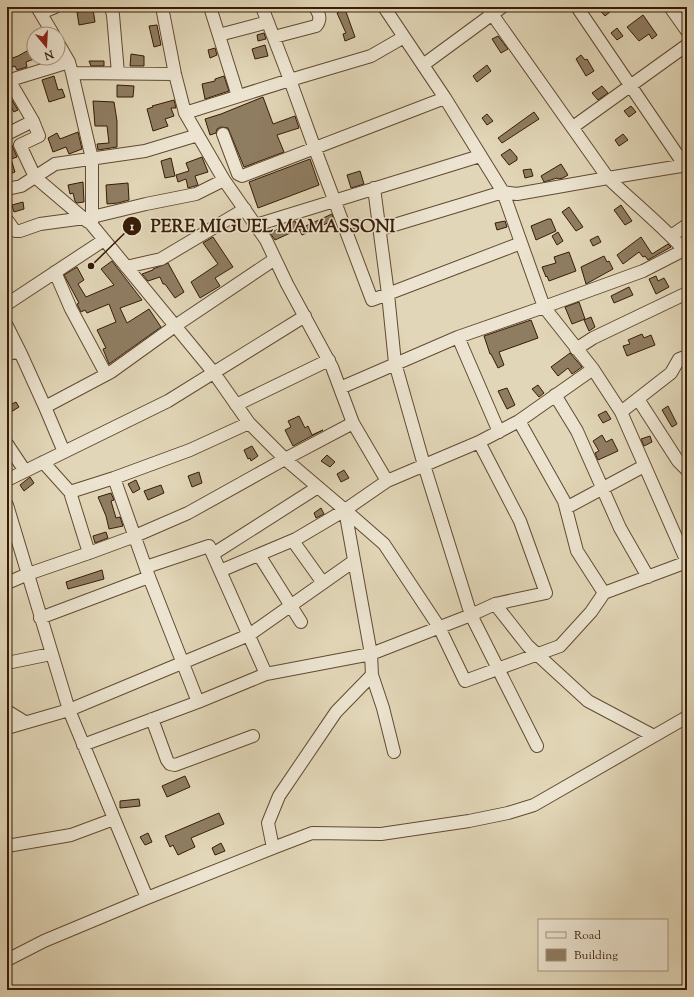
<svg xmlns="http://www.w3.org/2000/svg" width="694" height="997" viewBox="0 0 694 997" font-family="'Sorts Mill Goudy',serif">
<rect width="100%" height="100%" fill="#e1d6b7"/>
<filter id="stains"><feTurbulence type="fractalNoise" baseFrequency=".005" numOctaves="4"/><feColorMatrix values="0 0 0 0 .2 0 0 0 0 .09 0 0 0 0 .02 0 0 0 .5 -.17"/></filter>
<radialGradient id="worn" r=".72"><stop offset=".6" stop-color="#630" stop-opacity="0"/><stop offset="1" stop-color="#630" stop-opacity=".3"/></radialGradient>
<path fill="#8f7d62" stroke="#371c06" d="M597,7H608L611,11L605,16Z
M93,9L95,22L79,25L77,12Z
M345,9L355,37L345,41L343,34L346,33L337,13Z
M643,15L657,35L652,39L649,34L639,41L627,27Z
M157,25L161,45L154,47L149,26Z
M617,28L623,36L617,40L611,33Z
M264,33L266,39L258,41L257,35Z
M498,36L508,49L501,53L492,39Z
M265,45L268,56L255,59L252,49Z
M34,47V59L26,62L27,67L17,70L15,66L7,69V60L18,56Z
M215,48L217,55L210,58L208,50Z
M131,54L144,56V66H130Z
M581,55L585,60L587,59L594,71L586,76L576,59Z
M89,61H104V66H91Z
M487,65L491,71L477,82L473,76Z
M54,76L58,90L62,89L65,97L49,102L42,80Z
M224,76L229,91L205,99L202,84L215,81V79Z
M117,85L134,86L133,97H117Z
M602,86L608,93L598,100L592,93Z
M10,97L18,110L14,112L7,100Z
M263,97L273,124L295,116L299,128L277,135L284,152L244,167L228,128L221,127L217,129L216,133L210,135L205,119L221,114Z
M174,100L176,108H171L174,116L165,119L168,126L153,131L147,109L153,107L152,106Z
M93,101L114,102L117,121V147L98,150L97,144L109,143L107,126H95Z
M631,106L636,112L629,117L624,111Z
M534,112L539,119L502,143L498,138Z
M487,114L493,121L487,125L482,118Z
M78,132L82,149L69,154L66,147L53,152L48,138L57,133L60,139Z
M623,134L628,140L619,146L615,140Z
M7,141H10L17,157L11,159L15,172L7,175Z
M510,149L517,157V160L509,165L501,155Z
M202,157L208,172L195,176L198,185L188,188L186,179L178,182L176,175L189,171L186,163Z
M171,158L175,176L165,178L161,161Z
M310,159L319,185L258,208L249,182Z
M561,164L568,175L563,178L558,179L557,178L544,182L541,176Z
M531,169L533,176L525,178L523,170Z
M360,171L364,184L351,188L347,175Z
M83,182L84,202L77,203L75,201L73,193L70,194L68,185Z
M128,183L129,200L118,203L107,204L106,185Z
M23,202L24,209L14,212L12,205Z
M621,205L632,221L625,225L614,210Z
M569,207L583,227L576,231L562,212Z
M332,214L334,220L302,235L299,229L275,240L270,233L295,221L299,229Z
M359,218L362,227L354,230L350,222Z
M548,219H551L556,231L536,240L531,226Z
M505,221L507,227L497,230L495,223Z
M558,232L563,241L557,245L552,236Z
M598,236L601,242L593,246L590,240Z
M213,237L233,267L215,278L220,286L200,298L191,282L218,264L203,243Z
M641,237L652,254L668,244L671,247L648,260L645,256L643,257L639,252L623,264L617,255Z
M569,252L576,271L549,281L547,276L546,277L542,267L556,263L554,257Z
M604,256L607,262L609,261L613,269L586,284L581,267Z
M112,261L142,300L120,308L127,323L149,309L161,327L109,364L103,349L106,348L97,330L116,322L109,304L87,313L85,310L81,312L77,304L79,303L64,275L77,267L84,280L78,284L86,297L114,285L101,269Z
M168,263L184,292L175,298L165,284H163L160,277L148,281L142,274L153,270V269Z
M656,276L658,281L664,278L669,287L656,294L649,279Z
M629,287L633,295L614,303L611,296Z
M579,302L585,319L572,324L565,307Z
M591,317L595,327L589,331L584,320Z
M531,320L538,338L499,352L504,365L498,368L491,354H490L484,336Z
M642,334L644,338L651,335L655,345L627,356L623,346L630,344L628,340Z
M570,353L582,367L572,374L568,368L558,376L551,367Z
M538,385L544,393L539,397L532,389Z
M507,388L515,405L507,409L498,391Z
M16,402L19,407L11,412L8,406Z
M668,406L677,424L672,427L662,410Z
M606,411L611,419L603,423L598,415Z
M299,416L305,428L308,426L312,435L323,430L293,446L285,430L291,427L288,421Z
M602,435L606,442L612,439L618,451L598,460L595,453L599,451L593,441Z
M650,436L652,442L644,446L641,439Z
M252,446L258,456L251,461L250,458L248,459L244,450Z
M327,455L335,462L330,467L321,461Z
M344,470L349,478L341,482L337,474Z
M199,472L202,483L192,487L188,476Z
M30,477L34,483L24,491L20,485Z
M136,480L140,489L133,493L128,484Z
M161,485L164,493L148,500L144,491Z
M111,493L114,500L111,501L116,518L120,517L123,526L109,529L106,516L98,497Z
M321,508L324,514L316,518L314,513Z
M106,532L108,538L95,543L93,536Z
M102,570L104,579L68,589L66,582Z
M185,776L190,787L167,797L162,786Z
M139,799L140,806L120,808V801Z
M219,813L224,824L191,838L195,847L178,855L173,845L170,847L165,836Z
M148,833L152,842L145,845L140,837Z
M221,843L225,851L215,855L212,848Z"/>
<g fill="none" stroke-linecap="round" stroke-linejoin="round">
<defs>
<path id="minor" d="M37,7L53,34
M111,7L113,15L118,73
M162,7L175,74L185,113L224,180L266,240L287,284L332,367L353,423L387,481
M210,7L238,96
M262,7L290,80L315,149L372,300L521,243
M384,7L445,98L503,192L544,307L593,369L621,412L687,562
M487,7L608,178C634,203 663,226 687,253
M577,7L687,169
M670,7L687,31
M41,13L55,7
M219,35L268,22
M274,37L316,26C322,19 319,14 315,7
M58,43L69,62L72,73L92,159V225L214,373L249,423L285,459L345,510L371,654L372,675L336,712L279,796L268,823L273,848
M423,65L502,7
M72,73L175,74
M9,80L33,121L39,136L20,145L35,177L88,222
M7,81L69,62
M185,113L290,80L371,56L404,37
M573,127L687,45
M7,134L33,121
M223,134L238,174L242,176L445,98
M374,188L388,294L395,363L424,465L471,615L537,746
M7,189L21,186L55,164L145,151L198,135
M7,220L15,231H20L40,224L92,217L146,204L196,194L224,180
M256,225L480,156
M381,229L503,192L517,194L608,178L687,165
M671,236L687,225
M126,267L161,259L245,209
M55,272L71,309L106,374
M7,304L104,240
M7,326L21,354
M458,337L499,432
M576,349L593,338L687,293
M7,355L14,352L21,354L45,407L64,452
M340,388L458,337L544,307L643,271L684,250
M555,395L577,431L620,528L648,577
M638,399L678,461L687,470
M236,405L329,360
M45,407L111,372L175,326L275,259
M621,412L671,373L679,359L687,356
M519,421L564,501L577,551L604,593
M479,442L520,521L546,593L495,604
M7,444L25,471
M43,462L70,492L89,553
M114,478L149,577L198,702
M7,480L168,401L305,316
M70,492L114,478L190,450L249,423
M7,505L69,710L147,898
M566,508L644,466
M345,510L384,544L439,627L465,681L560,646L591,612L604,593L687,562
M293,541L323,583
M213,554L318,487
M259,555L301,622
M146,567L209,546L266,674
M220,571L296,539L345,510L387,481L479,442L519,421L593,369
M7,583L28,574L89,553L135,536L188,513L285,459L353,423
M40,618L149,577
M7,663L51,654
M372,675L383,708L394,752
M7,711L25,722
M152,719L167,760L170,764L175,765L253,736
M7,728L69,710L249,635L354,561
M83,745L198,702L266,674L371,654L471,615L495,604L528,646L588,701L654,736
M7,846L71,835L114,819
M7,960L44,941L147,898L273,848L312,833L381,834L469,821L508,813L534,805L687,717"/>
</defs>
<use href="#minor" stroke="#624a32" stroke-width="14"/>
<use href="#minor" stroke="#ece4d0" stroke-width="12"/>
</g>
<path fill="none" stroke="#371c06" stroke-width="1.5" d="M91 266L132 226"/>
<g fill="#371c06" stroke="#ece4d0" stroke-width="1.5">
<circle cx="91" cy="266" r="4"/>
<circle cx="132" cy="226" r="10"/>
</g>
<g font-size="12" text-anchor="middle" font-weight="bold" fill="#fff">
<text x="132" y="230">1</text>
</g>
<g font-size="18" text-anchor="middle" font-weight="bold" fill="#371c06" stroke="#ece4d0" stroke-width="3" stroke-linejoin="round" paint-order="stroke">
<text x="273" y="232">PERE MIGUEL MAMASSONI</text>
</g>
<rect width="694" height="997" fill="none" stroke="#e1d6b7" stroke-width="24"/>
<rect x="8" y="8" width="678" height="981" fill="none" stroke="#371c06" stroke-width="2"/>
<rect x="12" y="12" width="670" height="973" fill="none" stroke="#371c06"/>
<rect x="538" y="919" width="130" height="52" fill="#ece4d0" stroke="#a4947f"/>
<rect x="546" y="932" width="20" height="6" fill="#ece4d0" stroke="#a4947f"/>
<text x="574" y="939" font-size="12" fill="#371c06">Road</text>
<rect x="546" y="949" width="20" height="12" fill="#8f7d62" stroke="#a4947f"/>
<text x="574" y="959" font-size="12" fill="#371c06">Building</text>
<g transform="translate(46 46) rotate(162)"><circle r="19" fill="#ece4d0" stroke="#a4947f"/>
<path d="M0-3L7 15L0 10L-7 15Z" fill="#8f2418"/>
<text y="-6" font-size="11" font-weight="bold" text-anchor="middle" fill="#371c06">N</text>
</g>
<rect width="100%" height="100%" filter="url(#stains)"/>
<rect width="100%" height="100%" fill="url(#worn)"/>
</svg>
